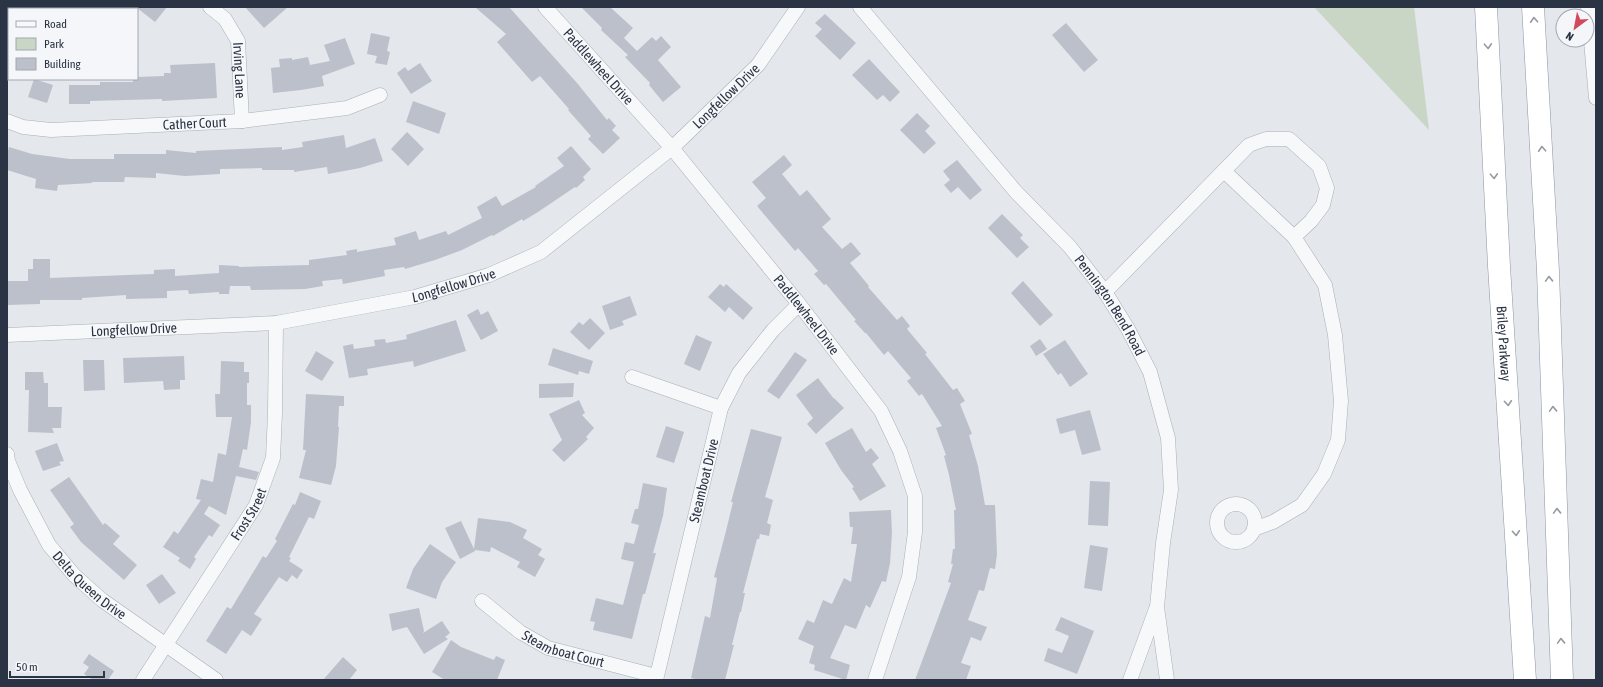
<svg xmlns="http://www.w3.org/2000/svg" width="1603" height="687" viewBox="0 0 1603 687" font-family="'Asap Condensed',sans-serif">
<rect width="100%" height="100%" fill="#e4e7ec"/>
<path fill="#c9d6c5" d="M1314,7H1414L1429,130Z"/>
<path fill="#bbc0ca" d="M136,7H167L155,22Z
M245,7H288L264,28Z
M475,7H509L577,83L607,120L609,118L616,126L612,130L620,138L603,154L588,139L591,136L568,110L569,109L540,76L532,82L497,42L506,34Z
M581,7H610L633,28L624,38L637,51L652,37L656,41L661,36L671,47L658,60L681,87L663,102L649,85L650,83L625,57L628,55L601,30L602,28Z
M825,14L856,43L840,60L815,36L822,29L815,23Z
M1066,23L1098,60L1084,72L1052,35Z
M371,33L390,37L387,51L390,52L387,65L375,63L377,56L367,54Z
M345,38L355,64L322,76L324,86L301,90L273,93L271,68L280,67L279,59L292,58V60L308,57L310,65L330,61L324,45Z
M869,59L900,92L890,102L883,95L877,100L852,75Z
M215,63L217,98L162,101V99L90,101V104H69V85H100V82H133V79H137V77L164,76V73H171L170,65Z
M420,63L432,81L411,94L397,73L405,67L408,71Z
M34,79L53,85L47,103L28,97Z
M413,101L446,113L439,134L406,122Z
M917,113L930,126L925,131L936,143L924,154L900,130Z
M407,132L424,149L408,166L391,149Z
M344,135L346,148L375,138L383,161L360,168L328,174L327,167L294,172V170H262V168L220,169V174L185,176L156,173V178L125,177L124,182H92V183L58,185L57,191L35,188L36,179L7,170V155L9,147L32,154L70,159H114V154H166V150L196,153V151L282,147V150L303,147L302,142Z
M571,146L591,169L583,177L585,180L576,188L575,187L538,212L523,221L522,219L493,236L492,235L462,250L435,260L405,269L404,267L384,270L385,276L343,284L342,279L322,281L323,286L305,289L251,290L250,286H230L229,294H219V292L189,294L188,290L167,291V298L126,299V295L82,298V300H40V304L7,305V281H28V269H33V259H50V278L154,274V270L175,269V276L219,273V265L239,266V267L309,265V260L347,255L346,251L357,249V252L396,245L394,238L416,231L419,240L446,231L448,235L482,218L477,207L496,196L502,206L536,187L535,186L564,166L557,158Z
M784,155L792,165L782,174L800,196L807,190L831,219L822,227L842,249L851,242L861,254L850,263L869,286L868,287L897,320L902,316L910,326L907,329L927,353L925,354L953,390L957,388L965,401L960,404L972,434L969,435L978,466L985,505H995L997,554L995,569L990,568L984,591L979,590L968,620L987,627L981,641L971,637L961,663L971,666L966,680H915L951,583L948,582L953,564H951L953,549H955L954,510H956L949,475L944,456L946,455L936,428L942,426L922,394L919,396L907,381L911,378L888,351L884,355L866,333H865L854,321L856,320L826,284L824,285L814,274L818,271L798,248L795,251L757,206L766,198L752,182Z
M957,160L982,190L970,200L958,187L951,193L944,185L950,180L943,171Z
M1002,214L1023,235L1020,238L1029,247L1017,258L988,228Z
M1023,281L1053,315L1040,326L1011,293Z
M720,284L724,287L726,284L753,308L743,320L729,307L725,312L708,297Z
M630,296L637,315L622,321L624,325L610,330L602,306Z
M478,309L481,315L488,311L498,331L481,340L467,315Z
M590,318L605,333L589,350L570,332L579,322L583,325Z
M456,320L466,351L414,367L413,361L367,369L368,375L349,378L343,346L353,344L354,349L375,346L374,340L385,339L386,343L407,339L406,335Z
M696,335L712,342L700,371L684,364Z
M1040,339L1047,349L1036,356L1030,346Z
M1065,340L1088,374L1070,387L1061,373L1058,375L1043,354Z
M553,348L593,361L589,374L579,371L578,375L548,365Z
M316,351L334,362L322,381L305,371Z
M795,352L807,360L779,399L767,391Z
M184,356L185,380H180V389L164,390L163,381L124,383L123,358Z
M83,360H104L105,390L84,391Z
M221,361L244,362V372H249V383H247V405H251V422L247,450L243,449L239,467L259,472L256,480L236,476L226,515L209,506L204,514L220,525L212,537L209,535L194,557L196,559L190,569L178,561L180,558L163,547L174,531L178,534L201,500L196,499L201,479L213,482L218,453L226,455L232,417H216L215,394H220Z
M25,372H43L44,383H48V407H62L61,428H52L54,433L28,432L29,390H25Z
M818,378L834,399V398L844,408L816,434L807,424L813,418L796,395Z
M574,383L573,397L539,398V384Z
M306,394L344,396V406H339L338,427H339L336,466L331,485L299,478L306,450H303Z
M579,400L585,413L582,415L594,428L586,437L588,439L564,462L552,450L562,440L549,414Z
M1090,410L1101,450L1082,455L1075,430L1060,434L1056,419Z
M666,426L684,432L674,463L656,457Z
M852,428L866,452L871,448L879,458L872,464L886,486L860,501L852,488L854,487L841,470L825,443Z
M751,429L782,437L765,497L773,500L767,523L771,525L769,536L760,534L759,539H757L743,593H745L741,612H740L732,645H734L725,680H700L691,678L705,616L710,618L717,578L714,577L726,531L733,502H731Z
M57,443L64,461L59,462L61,465L43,471L35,451Z
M69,477L103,525L105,523L120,536L113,544L137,565L124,580L81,542L70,527L74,524L50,490Z
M1090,481L1110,482L1108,526L1088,525Z
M643,483L667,488L663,516L653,553H656L645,594H643L632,639L593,630L595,622L590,621L596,598L623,605L634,562L621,559L625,542L634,544L639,525L631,523L635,509H638Z
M300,492L321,501L314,519L309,517L289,557L291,558L289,561L303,570L297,579L292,575L287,582L279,577L254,614L262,619L251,636L242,630L226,654L206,641L227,607L231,609L263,556L266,558L277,541L275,539L293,504L295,505Z
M891,510L892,533L890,563L886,582L882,581L870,608L866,605L856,629L845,625L830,658L850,665L846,680L814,670L815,665L809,663L814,646L798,639L807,620L814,623L823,600L832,604L844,578L851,582L857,544H851L853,527H850L849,512Z
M478,518L510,522L527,530L523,538L542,549L538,555L545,559L535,577L517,567L520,562L491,547L490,552L475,550V551L460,559L445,528L461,521L474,549Z
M430,544L456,562L442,582L436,599L406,588L413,569Z
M1090,545L1108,548L1102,591L1084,588Z
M162,574L176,593L159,604L146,585Z
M419,608L424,631L423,633L442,621L450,633L445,637L448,639L424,654L407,627L392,631L389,614Z
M1061,617L1094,631L1077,674L1044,661L1048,648L1062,653L1069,636L1055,630Z
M451,640L461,647L494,660L496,656L505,660L497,680H445L432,672Z
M89,654L114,671L108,680H93L84,674L89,667L83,663Z
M343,657L357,670L349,680H323Z"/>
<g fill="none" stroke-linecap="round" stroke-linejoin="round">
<defs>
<g id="minor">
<path id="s1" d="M210,7L225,19L238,41L242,121"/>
<path id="s2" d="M545,7L672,148L799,304L881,411L900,451L915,496V532L909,577L875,680"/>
<path id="s3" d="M860,7L1016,192L1070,247L1105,292L1128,329L1150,372L1168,438L1171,490L1163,543L1157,607L1167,680"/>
<path d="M1588,7L1596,98"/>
<path id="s4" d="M7,121L23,127L51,130L242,121L347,108L380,95"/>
<path d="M1224,171L1294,237"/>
<path d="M1105,292L1249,145L1266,139H1289L1319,166L1327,188L1323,205L1311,221L1294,237L1325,285L1335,335L1341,401L1338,440L1324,474L1302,505L1273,522L1254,529"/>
<path id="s5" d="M7,335L276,323L415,297L489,275L541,252L672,148L758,65L798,7"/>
<path d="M632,377L721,408"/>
<path id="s6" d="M7,454L8,461L20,490L49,545L74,575L102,600L216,680"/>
<circle cx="1236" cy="523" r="19"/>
<path id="s7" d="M482,601L520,632L548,648L656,676"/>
<path id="s8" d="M143,680L256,505L273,458L275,413L276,323"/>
<path id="s9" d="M656,680L721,408L739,373L773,330L799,304"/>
<path d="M1130,680L1156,609"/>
</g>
<g id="motorway">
<path id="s10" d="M1486,7L1499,266L1525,680"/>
<path d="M1533,7L1548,271L1562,680"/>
</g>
</defs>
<use href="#minor" stroke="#a9aeb7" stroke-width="15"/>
<use href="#motorway" stroke="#8b94a3" stroke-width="23"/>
<use href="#minor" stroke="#f7f8fa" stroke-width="14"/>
<use href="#motorway" stroke="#fff" stroke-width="22"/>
</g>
<defs><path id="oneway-chevron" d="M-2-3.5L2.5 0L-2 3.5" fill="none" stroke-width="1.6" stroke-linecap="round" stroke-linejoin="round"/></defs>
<g stroke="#959aa2">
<use href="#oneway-chevron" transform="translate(1534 20) rotate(-93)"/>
<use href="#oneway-chevron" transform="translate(1488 46) rotate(87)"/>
<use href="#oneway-chevron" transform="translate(1542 149) rotate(-93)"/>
<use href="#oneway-chevron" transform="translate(1494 176) rotate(87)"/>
<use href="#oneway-chevron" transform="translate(1549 279) rotate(-92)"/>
<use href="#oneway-chevron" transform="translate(1508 403) rotate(86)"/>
<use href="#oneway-chevron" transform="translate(1553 409) rotate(-92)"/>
<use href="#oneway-chevron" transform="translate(1557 511) rotate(-92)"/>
<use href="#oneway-chevron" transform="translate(1516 533) rotate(86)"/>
<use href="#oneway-chevron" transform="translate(1561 641) rotate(-92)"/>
</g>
<g text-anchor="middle" stroke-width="4" stroke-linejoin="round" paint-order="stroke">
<g font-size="14" fill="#2b3445" stroke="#f4f6f9">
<text dy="5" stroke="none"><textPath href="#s2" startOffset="80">Paddlewheel Drive</textPath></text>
<text dy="5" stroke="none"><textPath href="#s1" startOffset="74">Irving Lane</textPath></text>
<text dy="5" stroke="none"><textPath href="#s5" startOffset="787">Longfellow Drive</textPath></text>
<text dy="5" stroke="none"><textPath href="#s4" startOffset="189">Cather Court</textPath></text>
<text dy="5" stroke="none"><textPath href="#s5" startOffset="451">Longfellow Drive</textPath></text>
<text dy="5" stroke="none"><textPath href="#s3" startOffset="390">Pennington Bend Road</textPath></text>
<text dy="5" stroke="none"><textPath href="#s2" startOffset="404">Paddlewheel Drive</textPath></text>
<text dy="5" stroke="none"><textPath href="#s5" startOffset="127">Longfellow Drive</textPath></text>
<text dy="5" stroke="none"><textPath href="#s10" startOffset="337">Briley Parkway</textPath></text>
<text dy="5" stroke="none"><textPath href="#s9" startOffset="205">Steamboat Drive</textPath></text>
<text dy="5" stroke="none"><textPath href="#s8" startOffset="197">Frost Street</textPath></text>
<text dy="5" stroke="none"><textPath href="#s6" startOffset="158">Delta Queen Drive</textPath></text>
<text dy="5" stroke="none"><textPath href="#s7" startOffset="96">Steamboat Court</textPath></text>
</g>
</g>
<rect width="1603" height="687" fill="none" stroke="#2b3445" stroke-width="16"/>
<rect x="8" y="8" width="130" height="72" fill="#f4f6f9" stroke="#a4a8b1"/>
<rect x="16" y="21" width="20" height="6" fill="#f7f8fa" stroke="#a4a8b1"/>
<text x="44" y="28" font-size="12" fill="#2b3445">Road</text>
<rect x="16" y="38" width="20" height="12" fill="#c9d6c5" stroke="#a4a8b1"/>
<text x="44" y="48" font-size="12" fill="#2b3445">Park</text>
<rect x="16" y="58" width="20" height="12" fill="#bbc0ca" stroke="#a4a8b1"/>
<text x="44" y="68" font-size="12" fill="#2b3445">Building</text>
<g transform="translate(1575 28) rotate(212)"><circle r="19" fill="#f4f6f9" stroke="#a4a8b1"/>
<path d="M0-3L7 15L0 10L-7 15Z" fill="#d1495b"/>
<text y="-6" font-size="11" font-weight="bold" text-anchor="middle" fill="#2b3445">N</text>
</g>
<path d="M10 671v6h94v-6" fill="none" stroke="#2b3445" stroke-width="2"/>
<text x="16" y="671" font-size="12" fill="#2b3445" stroke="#f4f6f9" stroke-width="3" paint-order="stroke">50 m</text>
</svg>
